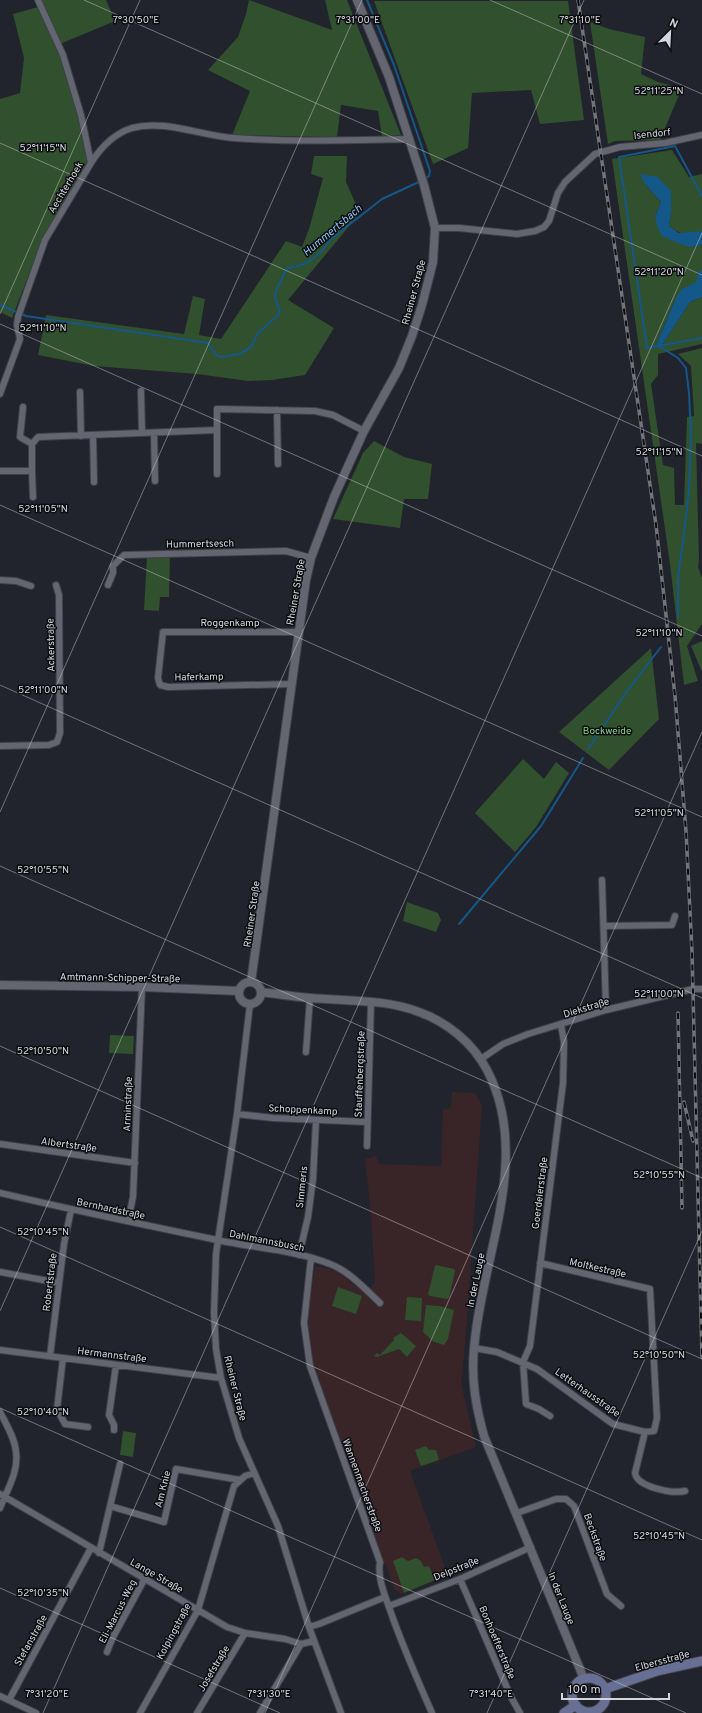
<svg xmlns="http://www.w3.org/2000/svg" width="702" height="1713" viewBox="0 0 702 1713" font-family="Overpass,sans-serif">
<rect width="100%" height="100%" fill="#21232d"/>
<path fill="#392527" d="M452,1092L475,1093L482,1105L465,1346L461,1383L476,1447L410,1471L448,1576L401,1594L394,1589L386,1565L380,1562L371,1537L375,1535L313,1365L307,1325L315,1266L335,1270L365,1293L375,1283L371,1215L365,1159L376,1156L379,1164L441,1166L443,1109L451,1108Z"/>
<path fill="#30502e" d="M41,0H106L115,21L60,44Z
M249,0L332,30L325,0H347L401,135L382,136L378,111L341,105L337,137L232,135L250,91L208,70L238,37L246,14Z
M374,1H568L584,120L540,124L531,90L472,93L468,148L433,164Z
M38,7L60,57L79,118L88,163L43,238L12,318L0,312V99L20,93L24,58L13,14Z
M590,22L609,29L645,37L641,74L658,82L682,88L660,140L615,141L608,144Z
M672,150L689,177L702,174V231C685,235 683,236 669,226L671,212V191L645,184L661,202L655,217L693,247L702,244V271H699L697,282L675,300L656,346L662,345L690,302L702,297V344L658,354V375L651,384L663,465L674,468L675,505H684L687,417L694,416L691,366L678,354L702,348V444L696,443L699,560L698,567L702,578V624L687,646L698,681L684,685L670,564L612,159Z
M314,156H347L346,182L360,213L288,300L334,328L305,375L272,380L248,381L197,374L94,366L38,355L46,315L184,334L193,296L205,299L199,335L221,339L286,241L302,247L309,229L323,178L311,174Z
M374,441L404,457L432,464L428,499H404L400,528L333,519L363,453Z
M170,556L169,597H160L159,611L144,610L147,557Z
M702,641V672L691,646Z
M651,648L659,719L609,770L559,732Z
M523,759L544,779L556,762L569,773L536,827L515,852L475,813Z
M407,902L438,913L441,920L436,932L403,921Z
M110,1035L134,1036L133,1054L109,1053Z
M436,1265L454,1269L455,1271L449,1298L447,1299L430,1296L428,1294L435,1266Z
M338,1287L362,1296L356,1314L332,1306Z
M407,1297L422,1298L421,1321L405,1320Z
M426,1305L440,1306L454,1310L448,1339L444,1345L434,1342L423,1332Z
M401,1333L416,1346L407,1357L399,1349L377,1357L374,1356L377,1353L380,1355L394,1340L393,1338Z
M123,1431L136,1433L133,1457L120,1455Z
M426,1446L429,1450H436L439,1460L421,1466L415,1450Z
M402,1557L408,1561L416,1558L421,1561L424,1567L429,1566L435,1580L404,1593L393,1561Z"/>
<path fill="#145789" d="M640,174L658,177L671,191V212L669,226L679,233L702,231V244L693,247L683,245L662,236L657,226L655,217L661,202L645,184Z
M699,271H702V297L690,302L662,345L656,346L675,300L681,290L696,282Z"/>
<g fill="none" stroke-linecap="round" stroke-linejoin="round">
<path stroke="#145789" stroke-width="2" d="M367,0L394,65L430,171L429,176L425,179
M702,196L675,146L619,157L647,348L702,338
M0,305L26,316L208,343L215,354L220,357L239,354L250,348L258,333L278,315L280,310L275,299L276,291L285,272L288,268L299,266L311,260L322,251L331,239L382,199L421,181
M659,346L678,358L686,368L689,393L691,434L689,489L684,535L678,577V617
M588,749L627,691L661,647
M459,924L541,826L583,758"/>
<defs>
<path id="minor" d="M91,163C101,147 113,134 132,128C165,119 201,136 234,138C293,142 352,140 410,139
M435,228H459L517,234L535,231L544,227L549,221L558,193L565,182L595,154L620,147L665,143L702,135
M141,391L142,433
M80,392L81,436
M0,394L20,339L17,325L18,317L45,240L91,163L81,115L63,55L38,0
M23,407L20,437L32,444
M277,410L278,464
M217,430V474
M154,433L155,481
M93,435L94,482
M0,471H32V444L38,437L217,430V409L315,411L333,415L364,431
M32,471L33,497
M0,580L16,581L31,586
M108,585L113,573V566L124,555L286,551L311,558
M292,684L168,687L160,685L158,678L163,632H298
M0,746L49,745L57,742L60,733L59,595L56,585
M602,880L606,1010
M604,926L672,925L675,916
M250,1004L237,1114L216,1254L214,1313L216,1349L221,1378L239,1438L278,1526L309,1627L341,1713
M306,1052L310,998
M481,1059L503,1044L528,1034L606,1010L693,989H702
M237,1114L273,1118L367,1122
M0,1144L135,1163
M367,1146L371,1002
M0,1193C72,1210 144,1225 217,1240C253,1248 296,1250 330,1264C349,1271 365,1289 380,1303
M128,1221L133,1197L142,987
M299,1255L308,1217L313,1179L316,1120
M311,1258L304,1323L310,1366L380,1562C377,1578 385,1595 390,1610C402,1645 417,1679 432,1713
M0,1272L59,1283
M474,1348L497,1352L537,1369L613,1424L645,1432L654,1431L657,1418L650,1289L540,1263
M0,1350L221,1378
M50,1356L64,1244L71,1210
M63,1358L57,1409L65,1424L88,1427
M0,1412C6,1424 15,1438 16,1452C19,1471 7,1490 0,1508
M550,1416L539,1409L526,1404L523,1362L530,1346L563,1083L564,1042L561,1025
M114,1430V1425L109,1415L116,1365
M645,1432L635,1473C637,1487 672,1494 685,1491
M0,1494L227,1627L245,1633L285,1639L301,1644L314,1641
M110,1506L164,1522L176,1469L240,1480
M517,1513L556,1499H566L574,1506L607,1594L621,1606
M99,1553L120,1464
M460,1579L511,1697L520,1713
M389,1606L460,1579L531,1547
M309,1627L319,1624L385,1597
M107,1652L112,1639L144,1580
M0,1696L36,1713
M9,1700L91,1548
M140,1713L198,1610L234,1486L245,1476L254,1473
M197,1713L245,1633
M260,1713L301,1644"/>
<path id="tertiary" d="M239 993a11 11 0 1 1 22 0a11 11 0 1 1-22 0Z
M251,982L306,580L311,558L334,497L364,431L399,368L412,336L422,305L433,262L435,228L424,185L389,77L357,0
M0,985L142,987L239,991
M261,992C278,994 294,997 311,998C347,1001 385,999 419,1012C447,1022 473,1043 487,1070C533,1158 481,1258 474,1349C471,1380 476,1407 484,1436L584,1679
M596,1710L597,1713"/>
<path id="secondary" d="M572 1695a17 17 0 1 1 34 0a17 17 0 1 1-34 0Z
M605,1689L657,1671L702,1661
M564,1713L576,1705"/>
</defs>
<use href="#minor" stroke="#3f4149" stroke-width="8"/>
<use href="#tertiary" stroke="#3f4149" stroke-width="10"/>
<use href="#secondary" stroke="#3f4149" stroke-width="11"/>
<use href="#minor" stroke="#636570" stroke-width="6"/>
<use href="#tertiary" stroke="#636570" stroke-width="8"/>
<use href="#secondary" stroke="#677094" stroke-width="9"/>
<defs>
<path id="rail" d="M578,0L656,525L675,696L686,831L692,952L702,1357
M678,1013L682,1208
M684,1102L693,1141"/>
</defs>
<use href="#rail" stroke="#72747c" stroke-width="3.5"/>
<use href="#rail" stroke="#0c0d11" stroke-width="2" stroke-dasharray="6" stroke-linecap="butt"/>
</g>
<path fill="none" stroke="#d4d6dc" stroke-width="1" stroke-opacity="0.45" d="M84,0L702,275M490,0L702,94M0,143L702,456M0,314L140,0M0,324L702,636M0,505L702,817M0,685L702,998M0,812L362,0M0,866L702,1178M0,1046L702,1359M0,1227L702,1540M0,1311L584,0M0,1408L686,1713M0,1588L280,1713M43,1713L702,233M265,1713L702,732M487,1713L702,1231"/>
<g text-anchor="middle" stroke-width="3" stroke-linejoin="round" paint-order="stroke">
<g font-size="10" fill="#d4d6dc" stroke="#0c0d11">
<text transform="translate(652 133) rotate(-6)" y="4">Isendorf</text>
<text transform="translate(65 187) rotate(-59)" y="4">Aechterhoek</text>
<text transform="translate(413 292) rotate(-75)" y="4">Rheiner Straße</text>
<text transform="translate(200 543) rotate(-1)" y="4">Hummertsesch</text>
<text transform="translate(295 592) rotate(-80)" y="4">Rheiner Straße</text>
<text x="230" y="626">Roggenkamp</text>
<text transform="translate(50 645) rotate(-91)" y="4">Ackerstraße</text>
<text transform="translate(199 676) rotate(-1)" y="4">Haferkamp</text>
<text transform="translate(251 914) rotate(-82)" y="4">Rheiner Straße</text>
<text transform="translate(120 977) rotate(1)" y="4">Amtmann-Schipper-Straße</text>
<text transform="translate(586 1007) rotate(-17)" y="4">Diekstraße</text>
<text transform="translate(359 1074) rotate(-88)" y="4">Stauffenbergstraße</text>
<text transform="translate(127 1104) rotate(-88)" y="4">Arminstraße</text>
<text transform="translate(303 1109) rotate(3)" y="4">Schoppenkamp</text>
<text transform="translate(69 1144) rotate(8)" y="4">Albertstraße</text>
<text transform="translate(301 1187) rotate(-84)" y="4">Simmeris</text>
<text transform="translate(539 1193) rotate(-83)" y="4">Goerdelerstraße</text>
<text transform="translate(111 1208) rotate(12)" y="4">Bernhardstraße</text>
<text transform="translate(267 1240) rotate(11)" y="4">Dahlmannsbusch</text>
<text transform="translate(598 1267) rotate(13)" y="4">Moltkestraße</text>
<text transform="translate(475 1280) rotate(-78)" y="4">In der Lauge</text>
<text transform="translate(49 1282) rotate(-83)" y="4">Robertstraße</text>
<text transform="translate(112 1354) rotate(7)" y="4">Hermannstraße</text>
<text transform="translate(236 1388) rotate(76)" y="4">Rheiner Straße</text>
<text transform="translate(588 1392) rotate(35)" y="4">Letterhausstraße</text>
<text transform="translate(363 1485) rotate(70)" y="4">Wannenmacherstraße</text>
<text transform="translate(162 1489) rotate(-76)" y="4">Am Knie</text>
<text transform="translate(596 1537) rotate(70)" y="4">Beckstraße</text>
<text transform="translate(456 1568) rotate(-22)" y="4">Delpstraße</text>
<text transform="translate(157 1575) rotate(30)" y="4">Lange Straße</text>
<text transform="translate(562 1598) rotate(68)" y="4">In der Lauge</text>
<text transform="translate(117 1611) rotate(-63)" y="4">Eli-Marcus-Weg</text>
<text transform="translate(173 1631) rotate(-62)" y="4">Kolpingstraße</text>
<text transform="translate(30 1640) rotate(-61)" y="4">Stefanstraße</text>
<text transform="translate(498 1642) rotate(67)" y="4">Bonhoefferstraße</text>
<text transform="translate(662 1660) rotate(-15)" y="4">Elbersstraße</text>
<text transform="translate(213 1668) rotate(-59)" y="4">Josefstraße</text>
</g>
<g font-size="10" fill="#88d585" stroke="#0c0d11">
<text x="607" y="734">Bockweide</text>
</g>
<g font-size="11" font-style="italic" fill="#94c4f0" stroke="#0c0d11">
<text transform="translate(332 230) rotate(-40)" y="4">Hummertsbach</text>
</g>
</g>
<g font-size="10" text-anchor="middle" fill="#d4d6dc" stroke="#0c0d11" stroke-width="3" stroke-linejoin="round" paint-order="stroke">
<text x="136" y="23">7°30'50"E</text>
<text x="358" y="23">7°31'00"E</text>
<text x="580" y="23">7°31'10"E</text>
<text x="659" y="94">52°11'25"N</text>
<text x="43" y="151">52°11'15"N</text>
<text x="659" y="275">52°11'20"N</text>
<text x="43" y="331">52°11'10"N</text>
<text x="659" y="455">52°11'15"N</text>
<text x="43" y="512">52°11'05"N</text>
<text x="659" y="636">52°11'10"N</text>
<text x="43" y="693">52°11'00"N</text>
<text x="659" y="816">52°11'05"N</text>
<text x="43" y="873">52°10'55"N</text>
<text x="659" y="997">52°11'00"N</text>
<text x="43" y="1054">52°10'50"N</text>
<text x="659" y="1178">52°10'55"N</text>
<text x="43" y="1235">52°10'45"N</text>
<text x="659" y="1358">52°10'50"N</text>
<text x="43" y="1415">52°10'40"N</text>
<text x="659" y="1539">52°10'45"N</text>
<text x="43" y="1596">52°10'35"N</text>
<text x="47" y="1697">7°31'20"E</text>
<text x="269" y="1697">7°31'30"E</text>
<text x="491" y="1697">7°31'40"E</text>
</g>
<g transform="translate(670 32) rotate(24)" stroke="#0c0d11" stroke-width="3" paint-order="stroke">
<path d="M0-3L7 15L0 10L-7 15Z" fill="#d4d6dc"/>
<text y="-6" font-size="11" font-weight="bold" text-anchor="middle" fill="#d4d6dc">N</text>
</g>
<path d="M562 1693v6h107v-6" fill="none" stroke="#d4d6dc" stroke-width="2"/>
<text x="568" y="1693" font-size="12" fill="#d4d6dc" stroke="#0c0d11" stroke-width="3" paint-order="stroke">100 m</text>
</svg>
